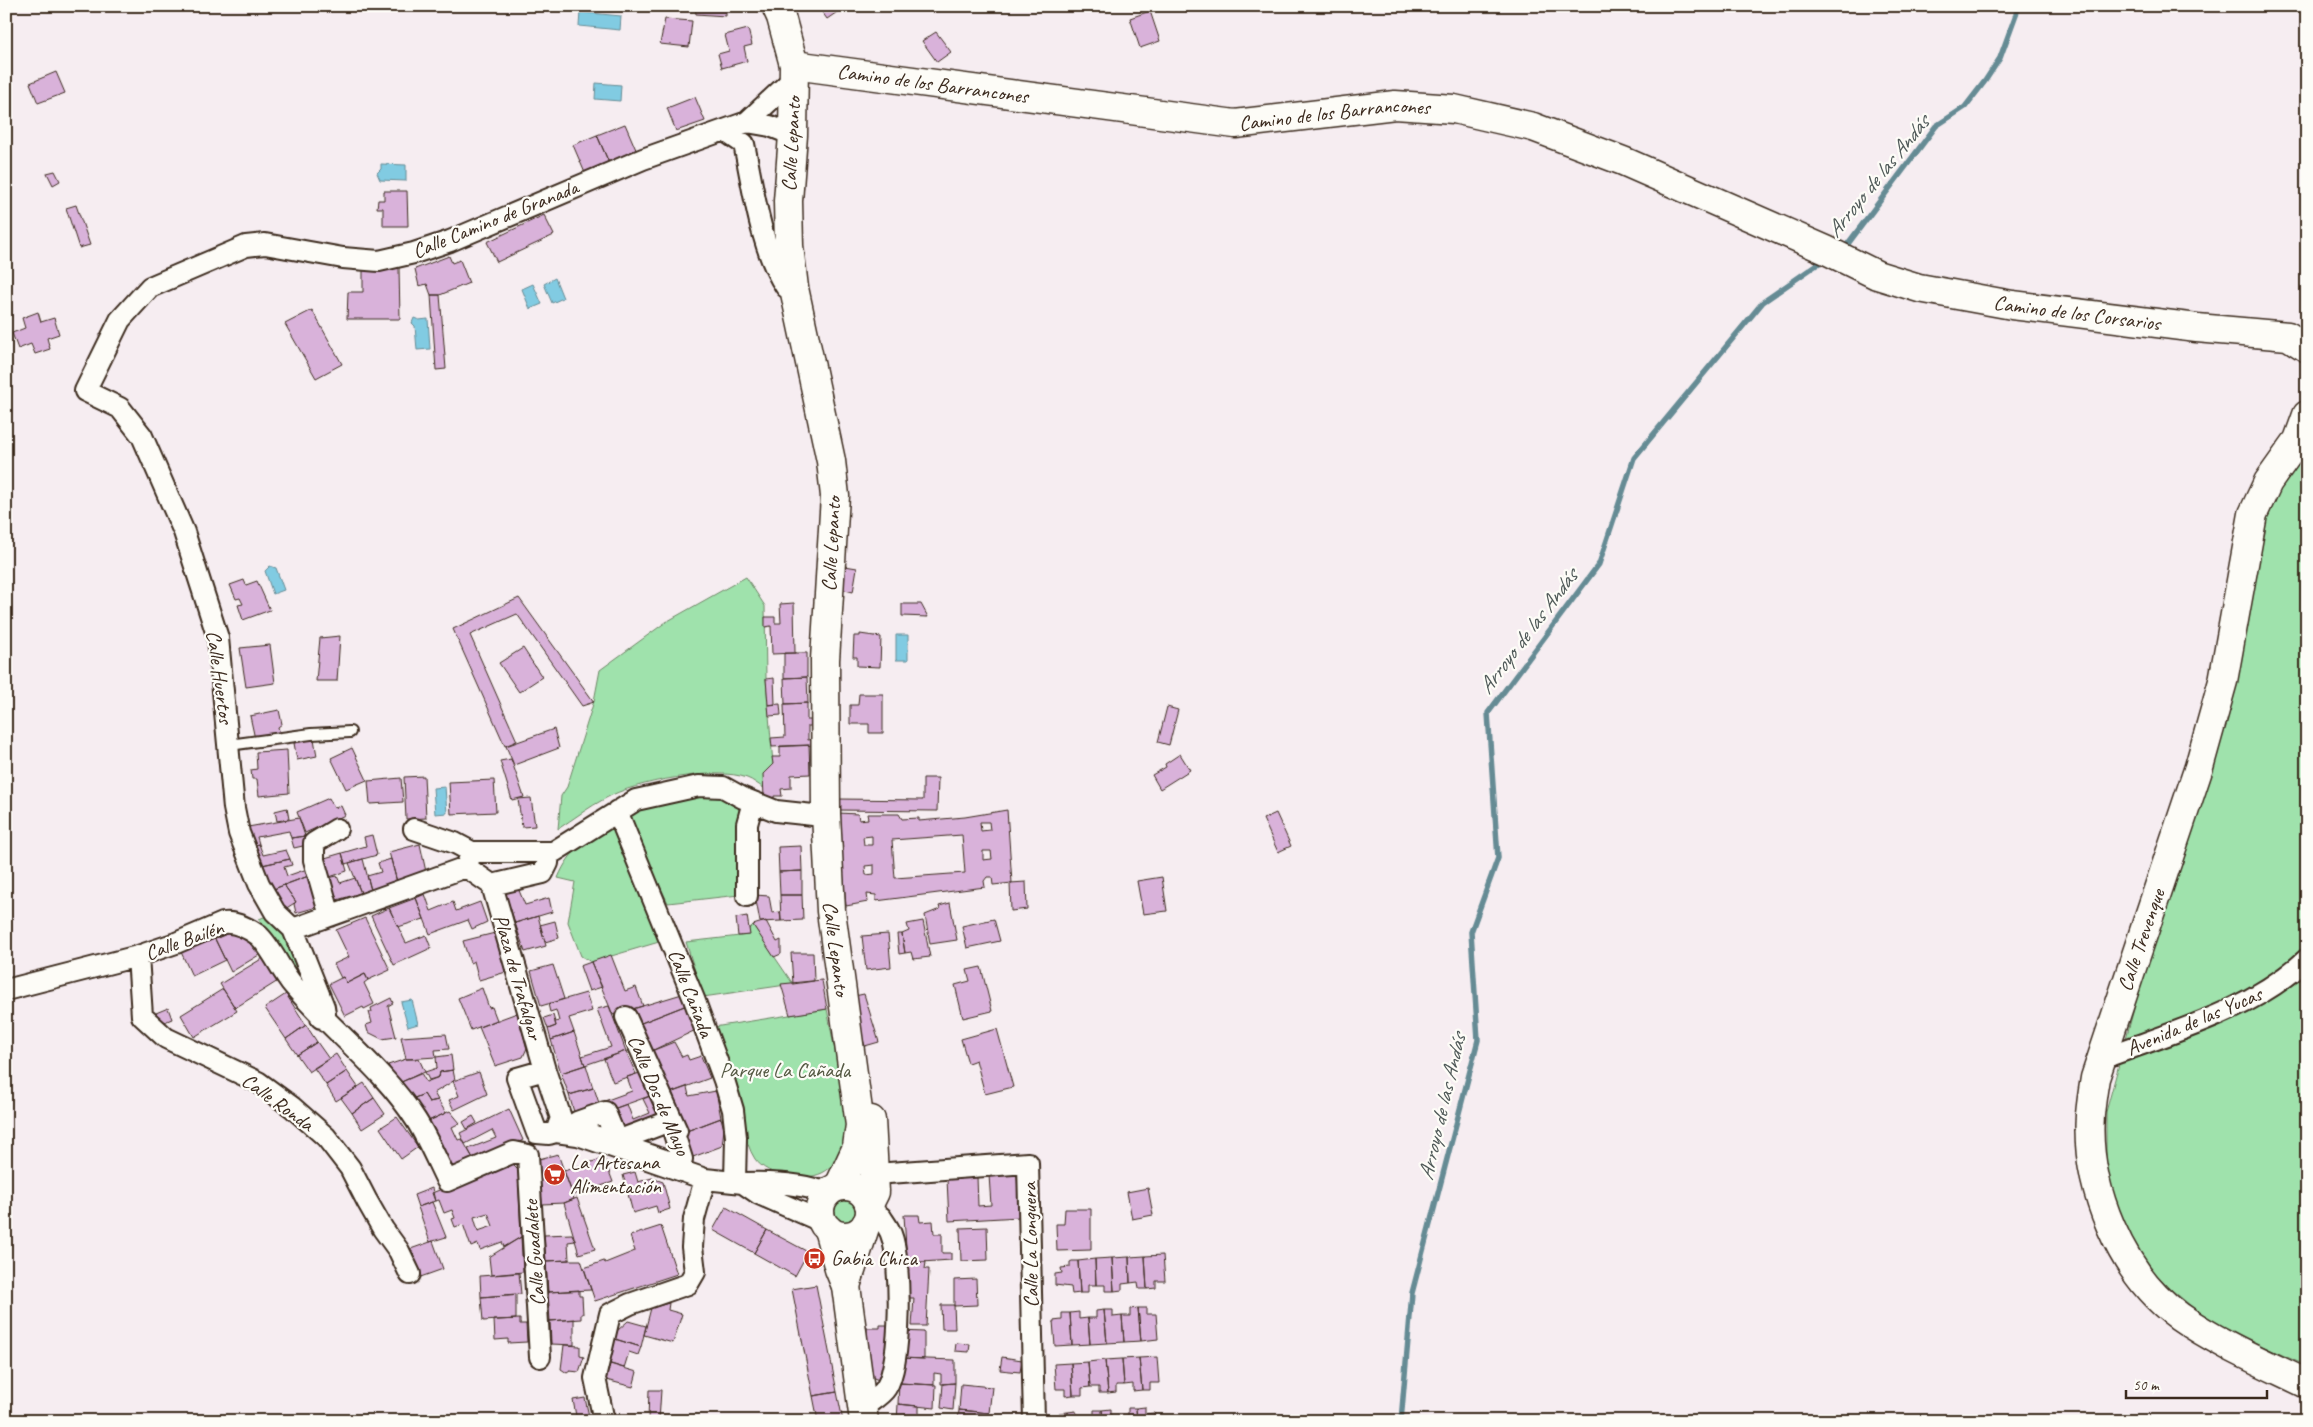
<svg xmlns="http://www.w3.org/2000/svg" width="2313" height="1427" viewBox="0 0 2313 1427" font-family="Caveat,sans-serif">
<rect width="100%" height="100%" fill="#f6edf1"/>
<filter id="ink" filterUnits="userSpaceOnUse"><feTurbulence type="fractalNoise" baseFrequency=".02" numOctaves="2"/><feDisplacementMap in="SourceGraphic" scale="10" xChannelSelector="R" yChannelSelector="G"/><feConvolveMatrix kernelMatrix="1 2 1 2 8 2 1 2 1" color-interpolation-filters="sRGB"/></filter>
<g filter="url(#ink)">
<path fill="#9fe2ac" stroke="#6d8665" d="M2307,446V1366L2213,1324L2173,1291L2148,1266L2130,1236L2112,1201L2106,1169V1112L2137,998L2189,825L2264,513Z
M746,577L765,606L766,679L773,764L764,788C758,785 753,780 747,778C717,766 634,782 606,798C589,807 573,819 558,829L561,796L567,787L594,701L600,670L666,622Z
M723,793L739,804V895L668,903L626,813L678,794Z
M614,821L659,942L591,962L581,956L568,922L575,882L558,878C570,849 588,838 614,821Z
M269,915L286,932L309,979L304,988L288,968L259,919Z
M753,925L793,984L703,997L686,942L749,935V929Z
M827,1009L849,1125C848,1144 840,1164 822,1173C803,1182 768,1177 755,1159C743,1141 740,1106 734,1085C729,1066 721,1046 714,1027Z
M833 1211a12 12 0 1 1 24 0a12 12 0 1 1-24 0Z"/>
<path fill="#81cbe2" stroke="#658b94" d="M580,12L621,16L620,30L579,26Z
M596,83L621,85L620,101L595,99Z
M381,164L406,165V181L380,180L377,173L381,169Z
M555,278L563,298L552,303L544,284Z
M533,284L542,304L530,309L522,289Z
M414,318L419,320L428,319L430,349L417,350L415,326L412,323Z
M270,566L276,568L284,590L273,594L265,571Z
M896,635H908V660H896Z
M445,787L447,813L435,814L433,788Z
M412,1000L418,1024L408,1027L401,1002Z"/>
<g fill="none" stroke-linecap="round" stroke-linejoin="round">
<path stroke="#658b94" stroke-width="5.5" d="M1841,249L1847,245L1936,126L1965,107L1985,81L2000,58L2019,6
M1401,1421L1412,1293L1478,1040L1471,932L1498,858L1488,713L1599,564L1634,458L1763,302L1825,259"/>
</g>
<path fill="#d9b2da" stroke="#3b2a1e" fill-rule="evenodd" d="M695,6H726V16L696,14Z
M818,6H846L827,19Z
M1150,11L1160,41L1140,48L1130,18Z
M665,19L692,21L689,47L660,44Z
M748,29L752,45L744,47L747,61L722,68L718,54L729,51L725,35Z
M936,32L951,52L937,62L922,41Z
M56,72L65,93L38,103L30,83Z
M695,97L705,121L676,131L667,108Z
M625,124L637,152L609,163L597,135Z
M597,135L609,163L585,173L573,145Z
M55,171L60,181L53,185L47,173Z
M384,191H407L408,226H383V208H377L378,200H384Z
M76,205L90,245L79,248L66,208Z
M544,215L554,235L497,262L487,242Z
M449,256L452,263L460,260L469,283L440,295H431L427,284L419,286L415,269Z
M363,268H399L400,319H347L348,292H363Z
M431,295H440L446,369L436,370Z
M312,310L342,364L316,378L285,324Z
M38,312L41,322L54,318L59,334L47,338L50,349L35,354L31,344L18,349L12,333L25,328L22,318Z
M845,566L857,568L853,592L841,589Z
M244,580L246,585L257,581L270,610L243,620L238,605L243,604L240,598L236,599L230,585Z
M519,598L594,702L582,706L517,614L470,635L517,741L505,746L453,629Z
M794,603L795,653L772,654L771,626L765,627V617H775V623H781L780,604Z
M902,604H921L928,617L902,616Z
M860,634L881,637L880,667L857,666V657H853L854,636H860Z
M340,636L337,681H316L320,638Z
M270,645L275,683L246,687L240,648Z
M523,648L542,677L519,692L499,663Z
M784,653H807V677L784,678Z
M807,677L808,703L785,704L784,678Z
M774,678L775,704L768,705L766,679Z
M859,694H883V733H869V724H850V705H858Z
M807,703V720H814V726H808V740L814,739V745L772,747L771,738L785,737L784,704Z
M780,704L781,715L769,716L768,705Z
M1167,707L1178,710L1169,745L1158,742Z
M279,710L282,724L278,727L280,734L255,739L250,716Z
M554,729L559,748L514,765L506,746Z
M314,739L317,756L297,760L294,743Z
M809,745L810,774L791,775V788L781,789L782,796H774V799L764,798L763,774L773,764L772,757H780V746Z
M352,748L367,780L346,789L331,758Z
M287,750L289,793L259,796L257,779H252L251,770L257,769L256,752Z
M1180,754L1190,770L1160,789L1152,775L1166,767L1165,764Z
M511,759L524,797L512,800L500,761Z
M424,776L426,818L406,819L404,777Z
M401,778L403,802L370,804L368,781Z
M923,778H938L937,811L838,810V799L923,800Z
M494,780L496,812L451,814L449,782Z
M329,798L334,808L341,806L345,815L305,833L297,812Z
M531,798L535,826L522,827L518,799Z
M287,808L289,819L277,821L275,811Z
M1007,810L1012,883L993,885L992,877H987L984,881L985,887L876,901V895L867,894L868,902L846,906L838,813L858,814L859,820L868,819L867,814H899L902,819L919,818V821L965,817ZM980,822H989L990,830L981,831ZM962,835L965,873L895,878L892,840ZM872,836V845H864L863,837ZM983,851H991L992,859L983,860ZM874,865V874L866,875L865,866Z
M1276,813L1291,846L1278,852L1263,819Z
M299,818L305,836L291,838L289,831L257,837L259,844L249,846L248,827Z
M372,835L377,855L345,864L342,853L366,846L364,837Z
M305,836L307,845L294,848L291,838Z
M259,844L263,855L286,850L290,859L262,865L259,856L253,859L249,846Z
M420,844L426,872L397,882L389,852Z
M801,846L802,871L779,872L778,847Z
M342,853L347,871L324,879L318,860Z
M290,859L292,865L284,867L287,876L313,867L314,874L271,890L262,865Z
M363,859L371,890L361,893L349,863Z
M391,859L397,882L371,890L367,876L381,872L378,863Z
M802,871V895H780L779,872Z
M314,874L324,905L296,913L294,904L296,902L284,885Z
M337,876L340,883L355,878L361,893L330,902L324,879Z
M1162,877L1167,911L1143,914L1137,881Z
M1026,882L1027,909L1011,911L1010,883Z
M284,885L296,902L285,909L271,890Z
M518,888L525,905L549,898L552,912L515,923L505,892Z
M425,894L431,911L453,902L456,911L480,902L487,922L472,929L468,920L430,934L416,898Z
M755,895L769,896L772,913L780,912L781,921L760,922Z
M780,895H802L803,920L781,921Z
M416,898L424,919L398,927L389,908Z
M950,903L957,940L930,944L925,915L940,909L939,906Z
M389,908L406,943L426,935L431,948L394,965L371,916Z
M538,916L546,946L525,952L515,923Z
M747,916L750,935L738,936L736,918Z
M365,918L390,970L368,980L365,974L347,983L343,977L341,978L334,964L349,957L336,930Z
M994,919L1000,941L967,948L962,926Z
M555,921L559,938L545,942L540,925Z
M766,921L777,942L781,940V954L774,957L753,925Z
M923,921L930,957L913,959L911,952L905,953L902,934L909,931L907,924Z
M231,932L242,934L259,955L231,972L215,939Z
M495,933L506,972L479,980L474,961L470,963L463,941Z
M888,934L891,967L866,970L862,936Z
M897,934H902L905,953L899,954Z
M214,937L225,960L192,976L181,952Z
M791,953H813L814,981L793,984Z
M611,955L625,991L636,987L643,1006L613,1015L591,962Z
M263,958L278,981L235,1008L220,984Z
M591,962L602,987L589,991L580,966Z
M553,965L564,999L541,1006L531,971Z
M981,967L992,1011L963,1018L955,985L970,981L967,970Z
M365,974L368,980L364,983L374,1004L364,1009L363,1007L345,1016L329,984L343,977L347,983Z
M822,980L827,1009L790,1015L781,984Z
M482,988L489,1008L492,1007L497,1020L471,1030L458,998Z
M223,989L237,1011L194,1037L181,1015Z
M586,993L592,1011L569,1018L574,1032L551,1040L548,1029L556,1026L555,1022L559,1021L556,1010L550,1012L548,1004Z
M286,994L306,1025L286,1039L265,1008Z
M682,994L687,1005L636,1025L629,1010Z
M864,994L879,1042L865,1046L850,997Z
M391,998L393,1003L388,1006L396,1037L382,1039L368,1032L366,1025L372,1023L369,1012H372L371,1008Z
M687,1005L698,1029L649,1052L636,1025Z
M609,1006L626,1051L585,1065L582,1056L611,1047L597,1009Z
M168,1008L172,1019L162,1023L156,1013Z
M517,1013L527,1048L523,1057L495,1066L479,1027Z
M553,1015L556,1026L548,1029L544,1018Z
M306,1025L317,1042L297,1055L286,1039Z
M997,1029L1013,1087L985,1094L976,1060L968,1063L961,1039Z
M574,1032L585,1065L561,1073L551,1040Z
M446,1034L449,1049L435,1050L436,1057L406,1059L401,1037Z
M317,1042L329,1059L309,1072L297,1055Z
M674,1042L682,1057L687,1055L689,1060L701,1056L710,1078L667,1094L649,1052Z
M626,1051L636,1074L613,1082L604,1059Z
M336,1054L347,1071L326,1085L314,1068Z
M451,1055L453,1070L440,1072L439,1077L429,1080L425,1072L437,1068L436,1057Z
M406,1059H419L425,1072L399,1083L388,1065Z
M586,1065L593,1088L569,1095L561,1073Z
M453,1070L455,1080L434,1093L438,1100L429,1102L424,1094L410,1100L399,1083L421,1073L426,1082L439,1077L440,1072Z
M347,1071L358,1087L336,1101L326,1085Z
M646,1071L655,1094L577,1122L569,1095L594,1088L599,1103L632,1091L627,1077Z
M479,1072L487,1094L454,1110L449,1100L459,1096L453,1081Z
M364,1083L374,1098L352,1113L341,1098Z
M687,1087L689,1096L716,1091L721,1118L684,1132L667,1094Z
M658,1093L670,1121L617,1141L605,1112L627,1104L633,1120L650,1113L643,1099Z
M424,1094L429,1102L438,1100L446,1113L422,1124L410,1100Z
M374,1098L385,1114L362,1129L352,1113Z
M509,1109L523,1140L502,1151L474,1160L468,1149L496,1138L492,1130L465,1144L460,1133Z
M450,1111L460,1123L452,1127L458,1140L462,1139L474,1160L445,1172L422,1124Z
M473,1116L477,1123L467,1129L463,1122Z
M397,1117L418,1147L401,1159L380,1128Z
M721,1118L724,1129L722,1146L693,1157L684,1132Z
M558,1154L574,1199L564,1203L542,1204L539,1159Z
M604,1158L613,1182L573,1195L564,1171Z
M510,1161L518,1169L521,1237L504,1247L502,1242L480,1250L478,1244L471,1247L463,1224L455,1227L452,1219L455,1218L452,1210L444,1213L439,1200L435,1201L432,1193ZM488,1213L493,1226L478,1231L474,1217Z
M635,1172L638,1182L652,1178L663,1182L670,1209L658,1213L656,1206L633,1213L623,1175Z
M1017,1174L1019,1217L949,1221L947,1179L977,1177L978,1206L991,1205L989,1175Z
M432,1188L435,1201L418,1207L414,1195Z
M1148,1188L1153,1215L1132,1219L1127,1192Z
M577,1198L595,1249L579,1254L564,1203Z
M432,1202L446,1237L430,1242L418,1207Z
M726,1207L767,1230L754,1253L713,1230Z
M1065,1209H1091V1250L1057,1251L1056,1224H1064Z
M904,1215H919L920,1222L933,1221L934,1234H942V1253H951V1260L907,1263Z
M661,1226L677,1274L595,1301L584,1268L604,1261L605,1263L635,1251L630,1236Z
M987,1227L988,1260L961,1261L960,1228Z
M767,1230L808,1252L795,1276L754,1253Z
M572,1234L575,1241L568,1242L569,1260L546,1261L544,1235Z
M521,1237L523,1272L491,1275L489,1257Z
M433,1241L443,1269L415,1279L405,1251Z
M1163,1255L1165,1281H1156V1288L1147,1289L1145,1256Z
M1145,1256L1147,1289H1139L1138,1282L1130,1283L1129,1257Z
M1129,1257L1130,1283L1122,1284V1290L1114,1291L1112,1258Z
M1112,1258L1114,1291H1105V1285H1096L1095,1259Z
M1095,1259L1096,1285H1088V1293H1080L1078,1261Z
M569,1260H581L591,1290L548,1292L546,1261Z
M1072,1261H1078L1080,1293L1072,1294L1071,1287L1055,1285V1274L1062,1273L1061,1268L1070,1267V1262Z
M926,1262L925,1269H929L926,1326H912L914,1298H905L907,1263Z
M519,1273L521,1294L481,1297L480,1276Z
M976,1279L977,1305L954,1306V1280Z
M816,1285L837,1392L813,1396L792,1289Z
M579,1290V1296H582L583,1314H581V1319L550,1321L548,1292Z
M516,1294V1319L483,1321L481,1297Z
M669,1303L668,1310L682,1314L673,1343L644,1335L651,1308Z
M941,1305H954L955,1329H942Z
M1138,1308L1141,1341L1124,1342L1122,1316H1130V1309Z
M1138,1308H1147V1314H1156L1158,1339L1141,1341Z
M1104,1310L1107,1343L1090,1344L1088,1318H1096V1311Z
M1104,1310H1113V1317L1122,1316L1124,1342L1107,1343Z
M1079,1312V1319L1088,1318L1090,1344L1072,1345L1070,1313Z
M1062,1313H1070L1072,1345L1055,1346L1053,1321L1062,1320Z
M520,1319V1324H526L527,1342L508,1343V1339L495,1340L494,1320Z
M574,1319V1345L551,1344L550,1321Z
M628,1321L646,1326L641,1347L615,1339L617,1331Z
M880,1325H891L881,1381L869,1376L866,1369L867,1328H880Z
M900,1331L924,1332V1359L900,1358Z
M615,1339L641,1347L638,1355L629,1352L624,1368L608,1363Z
M956,1343L970,1344L969,1352L955,1351Z
M564,1345L580,1346V1356L584,1357L579,1372L570,1371L567,1373L561,1369Z
M1002,1357L1022,1360L1020,1372L1000,1370Z
M1157,1357L1159,1383H1150V1390H1142L1139,1358Z
M900,1358L955,1360V1383L941,1384V1374L934,1373V1385L899,1383Z
M1139,1358L1142,1390L1133,1391V1384L1124,1385L1122,1359Z
M1122,1359L1124,1385H1116V1392L1108,1393L1105,1360Z
M1105,1360L1108,1393H1099V1387H1090L1088,1362Z
M1088,1362L1090,1387L1082,1388V1395H1073L1071,1363Z
M1071,1363L1073,1395L1065,1396V1389H1056L1054,1364Z
M610,1364L637,1372L633,1387L606,1380Z
M899,1383L936,1385L935,1408L898,1404Z
M955,1383L953,1410L941,1408L943,1384Z
M961,1384L992,1387L989,1413L959,1410Z
M649,1390H661L659,1421H648Z
M837,1392L843,1421H818L813,1396Z
M585,1398L590,1421H577L573,1400Z
M898,1404L919,1406V1421H897Z
M1145,1407V1414L1154,1413L1155,1421H1137L1136,1408Z
M1128,1408H1136L1137,1421H1120V1416L1128,1415Z
M1111,1409V1416H1120V1421H1103L1102,1410Z
M959,1410L989,1413V1421H958Z
M1094,1410H1102L1103,1421H1086V1418L1094,1417Z
M1076,1411L1077,1419L1086,1418V1421H1068V1412Z
M1068,1412V1421H1051L1060,1420L1059,1413Z"/>
<g fill="none" stroke-linecap="round" stroke-linejoin="round">
<defs>
<path id="lane" d="M229,745L311,734L350,732"/>
<path id="street" d="M747,122L770,126L793,135
M725,131L744,144C753,187 761,251 786,287L794,288
M617,811L694,999L724,1080L733,1110L736,1137L735,1181
M414,829L455,843L472,852H549L555,851L636,800L699,786L723,787L743,798L776,811L813,815L826,814
M466,867L492,885L543,873L548,863L549,852
M492,885L545,1070
M747,896V824L753,802
M330,916L314,860V843L337,829
M293,929L466,867L472,852
M138,956L142,1016L166,1038L258,1082L292,1107L326,1137L350,1168L367,1201L383,1229L399,1251L410,1274
M6,990L138,956L176,943L223,923C236,921 248,928 258,935C271,946 281,971 293,985C332,1031 383,1068 416,1120C428,1139 437,1161 447,1181L514,1152L528,1155
M626,1017L677,1131
M321,1018L325,1014L324,1007L293,929L275,912L259,884L239,833L234,808L218,638L184,532L142,436L120,408L85,391L120,320L150,287L246,246L265,244L343,258L379,261L414,253L450,241L643,159L747,122L794,78
M2101,1059C2172,1032 2250,1012 2307,959
M605,1112L617,1141L670,1121L682,1159L679,1165L580,1131L577,1122Z
M556,1132L561,1118L545,1070L517,1078L537,1133L549,1134L556,1132L578,1135L705,1179L743,1183L759,1194L823,1222
M528,1155L540,1357
M875,1174L1028,1163L1034,1421
M743,1183C770,1182 802,1183 827,1193
M862,1408C869,1402 881,1396 886,1388C902,1363 902,1262 891,1234C889,1228 884,1222 881,1217L870,1214
M604,1421L595,1378L610,1314L630,1304L688,1284L695,1272L692,1247L694,1219L705,1179"/>
<g id="secondary">
<path id="s1" d="M776,6L781,17L794,65L793,135L788,201L789,246L794,288L831,461L835,496L825,660L826,814L831,911L860,1125L857,1147L839,1186"/>
<path id="s2" d="M794,65L1235,124L1395,105L1454,109L1533,127L1623,161L1826,250L1877,275L1919,288L2012,305L2197,328L2288,336L2307,348"/>
<path d="M2307,415L2298,440L2268,482L2253,514L2223,681L2199,767L2095,1078C2093,1090 2091,1103 2090,1115C2085,1187 2121,1274 2179,1316C2219,1344 2264,1363 2307,1384"/>
<circle cx="845" cy="1211" r="25"/>
<path d="M869,1204L875,1192L871,1120"/>
<path d="M828,1229L839,1269L846,1286L864,1421"/>
<path d="M846,1286L866,1224"/>
</g>
</defs>
<use href="#lane" stroke="#3b2a1e" stroke-width="14"/>
<use href="#street" stroke="#3b2a1e" stroke-width="24"/>
<use href="#secondary" stroke="#3b2a1e" stroke-width="31"/>
<use href="#lane" stroke="#fdfcf7" stroke-width="10"/>
<use href="#street" stroke="#fdfcf7" stroke-width="20"/>
<use href="#secondary" stroke="#fdfcf7" stroke-width="28"/>
</g>
</g>
<defs>
<symbol id="supermarket-disc" viewBox="-11 -11 22 22"><circle r="9.5" fill="#c8321e" stroke="#fdfcf7"/><path d="M-6-5.5h2.5l.6 2H6L4.5 2H-2.5L-4.4-4H-6ZM-1.5 3.2a1.3 1.3 0 1 0 .1 0ZM3 3.2a1.3 1.3 0 1 0 .1 0Z" fill="#fff"/></symbol>
<symbol id="bus-disc" viewBox="-11 -11 22 22"><circle r="9.5" fill="#c8321e" stroke="#fdfcf7"/><path d="M-5-6H5V4H4V6H2V4H-2V6H-4V4H-5ZM-3.5-4V0h7V-4ZM-3.5 1.2v1.5H-2V1.2ZM2 1.2v1.5H3.5V1.2Z" fill="#fff"/></symbol>
</defs>
<g fill-rule="evenodd">
<use href="#supermarket-disc" x="542" y="1162" width="25" height="25"/>
<use href="#bus-disc" x="802" y="1246" width="25" height="25"/>
</g>
<g text-anchor="middle" stroke-width="4.5" stroke-linejoin="round" paint-order="stroke">
<g font-size="21" fill="#3b2a1e" stroke="#fdfcf7">
<text dy="7" stroke="none"><textPath href="#s2" startOffset="140">Camino de los Barrancones</textPath></text>
<text dy="7" stroke="none"><textPath href="#s2" startOffset="545">Camino de los Barrancones</textPath></text>
<text transform="translate(791 144) rotate(-87)" y="7">Calle Lepanto</text>
<text transform="translate(495 219) rotate(-22)" y="7">Calle Camino de Granada</text>
<text dy="7" stroke="none"><textPath href="#s2" startOffset="1325">Camino de los Corsarios</textPath></text>
<text transform="translate(831 544) rotate(-87)" y="7">Calle Lepanto</text>
<text transform="translate(220 677) rotate(82)" y="7">Calle Huertos</text>
<text transform="translate(184 940) rotate(-20)" y="7">Calle Bailén</text>
<text transform="translate(2141 940) rotate(-71)" y="7">Calle Trevenque</text>
<text dy="7" stroke="none"><textPath href="#s1" startOffset="951">Calle Lepanto</textPath></text>
<text transform="translate(518 977) rotate(74)" y="7">Plaza de Trafalgar</text>
<text transform="translate(691 993) rotate(69)" y="7">Calle Cañada</text>
<text transform="translate(2194 1021) rotate(-23)" y="7">Avenida de las Yucas</text>
<text transform="translate(659 1095) rotate(67)" y="7">Calle Dos de Mayo</text>
<text transform="translate(278 1102) rotate(36)" y="7">Calle Ronda</text>
<text transform="translate(1030 1245) rotate(-91)" y="7">Calle La Longuera</text>
<text transform="translate(534 1253) rotate(-94)" y="7">Calle Guadalete</text>
</g>
<g font-size="21" fill="#545842" stroke="#fdfcf7">
<text x="785" y="1077">Parque La Cañada</text>
</g>
<g font-size="21" fill="#3b2a1e" stroke="#fdfcf7" text-anchor="start">
<text x="570" y="1169">La Artesana<tspan x="570" dy="24">Alimentación</tspan></text>
<text x="831" y="1265">Gabia Chica</text>
</g>
<g font-size="22" font-style="italic" fill="#505a59" stroke="#fdfcf7">
<text transform="translate(1877 176) rotate(-51)" y="8">Arroyo de las Andás</text>
<text transform="translate(1527 631) rotate(-53)" y="8">Arroyo de las Andás</text>
<text transform="translate(1441 1107) rotate(-77)" y="8">Arroyo de las Andás</text>
</g>
</g>
<rect width="2313" height="1427" fill="none" stroke="#fdfcf7" stroke-width="25"/>
<rect x="12" y="12" width="2288" height="1402" fill="none" stroke="#3b2a1e" stroke-width="2" filter="url(#ink)"/>
<path d="M2126 1390v8h141v-8" fill="none" stroke="#3b2a1e" stroke-width="2.5"/>
<text x="2133" y="1390" font-size="15" fill="#3b2a1e" stroke="#fdfcf7" stroke-width="4" paint-order="stroke">50 m</text>
</svg>
